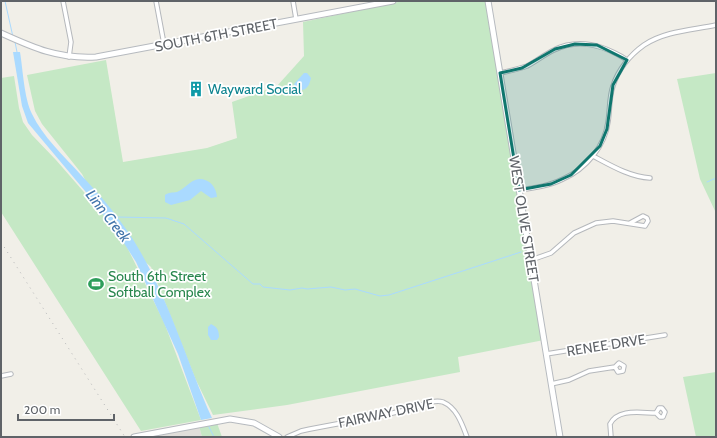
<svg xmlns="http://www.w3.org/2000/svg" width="717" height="438" viewBox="0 0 717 438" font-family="Cabin,sans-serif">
<rect width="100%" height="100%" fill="#f1efe8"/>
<path fill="#e0deda" d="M199,426L202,437H150L149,435Z"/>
<path fill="#c5e8c5" d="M403,1H488L544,340L458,357L460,372L287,405L213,415L195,378L151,267L126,245L164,322L201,420L141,431L1,212V78L14,76L19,108L23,122L32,135L56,160L103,214L82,174L42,124L35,111L27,75L106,60L123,162L207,148L237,138L232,102L277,86L304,56L303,22Z
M716,73V213L700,179L677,79Z
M716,372V437H696L683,377Z
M217,423L222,437H202L199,426Z"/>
<path fill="#aadaff" d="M13,52H20C23,70 24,98 32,114C43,137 64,156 81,175C100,195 119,217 134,241C168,296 186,360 212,418L201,420L178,354L136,262L120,237L85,191L28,123L22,106Z
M304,73H307L311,78C309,87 306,91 297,90L294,84Z
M199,179C210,179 216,187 217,197L211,198L201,191L190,200L171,205L165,202V195C169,192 172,193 177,192C185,189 190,180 199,179Z
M211,324C217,327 219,330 219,337L217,340H211L208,335V327Z"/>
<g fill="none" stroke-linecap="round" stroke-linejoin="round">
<path stroke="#aadaff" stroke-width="1" d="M5,1L13,37
M15,42L17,52
M707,182L716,178
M116,217L166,218L184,224L253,284H260L263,287L290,290L302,288L307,289L331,287L345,290L355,289L380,296L389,295L521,252
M208,425L214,437"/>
<defs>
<path id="street" d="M63,1L71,42L69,57
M156,1L164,44
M293,1L296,19
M500,73C509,71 519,69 527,66C537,61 545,54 554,50C580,37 605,46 627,60
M593,156C610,165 630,177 650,178
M519,190C534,188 549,186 563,179C586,169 605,146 608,122C610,110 609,97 613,86C618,70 630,55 644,45C665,31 692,30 716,25
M531,260L551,253L574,233L596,223L613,221L645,226L648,221L647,218L643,216L630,223
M546,354L665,335
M1,376L11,374
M551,384L569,380L589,371L615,367L619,363L624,366L623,371L618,372L615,367
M287,437L301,431C338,423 377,418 413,408C422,405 434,399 443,402C457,408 462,424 467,437
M611,437L610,424C618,408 641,413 656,413L660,417H663L665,412L662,408H659L656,413"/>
<path id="secondary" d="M488,1L560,437
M1,33C34,48 58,59 96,57L393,1
M134,437L230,419L254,423L279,437"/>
</defs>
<use href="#street" stroke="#b5b8bc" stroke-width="5.5"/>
<use href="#secondary" stroke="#b6babf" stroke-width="7"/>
<use href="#street" stroke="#fff" stroke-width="3.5"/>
<use href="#secondary" stroke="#fff" stroke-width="5"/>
<path stroke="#b6b7b8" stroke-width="1" stroke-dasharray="1 5" stroke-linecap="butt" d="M1,242L125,437"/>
</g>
<path fill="#0f766e" fill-opacity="0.2" stroke="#0f766e" stroke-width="3" stroke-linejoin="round" d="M575,44L597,45L627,60L613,85L607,129L600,146L571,175L551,184L519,190L500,73L522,68L555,49Z"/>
<defs>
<symbol id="building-bare" viewBox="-9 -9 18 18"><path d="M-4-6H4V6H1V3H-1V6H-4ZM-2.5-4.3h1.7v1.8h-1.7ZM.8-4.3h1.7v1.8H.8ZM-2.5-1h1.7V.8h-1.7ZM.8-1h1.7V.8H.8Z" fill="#0f9aa8" stroke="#fff" stroke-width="2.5" paint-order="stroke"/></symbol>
<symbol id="stadium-bare" viewBox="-9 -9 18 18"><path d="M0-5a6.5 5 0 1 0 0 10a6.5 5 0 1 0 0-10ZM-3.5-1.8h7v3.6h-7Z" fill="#2e9e5b" stroke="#fff" stroke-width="2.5" paint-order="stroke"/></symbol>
</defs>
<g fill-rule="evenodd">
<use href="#building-bare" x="185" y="78" width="22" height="22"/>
<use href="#stadium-bare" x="85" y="273" width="22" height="22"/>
</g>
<g text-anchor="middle" stroke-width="3.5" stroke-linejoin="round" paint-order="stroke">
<g font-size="14" fill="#5f6368" stroke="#fff">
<text transform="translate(216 35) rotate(-11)" y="5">SOUTH 6TH STREET</text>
<text transform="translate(524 219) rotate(81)" y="5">WEST OLIVE STREET</text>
<text transform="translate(606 345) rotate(-9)" y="5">RENEE DRVE</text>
<text transform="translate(386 413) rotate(-12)" y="5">FAIRWAY DRIVE</text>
</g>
<g font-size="14" fill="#0d838f" stroke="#fff" text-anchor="start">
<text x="208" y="94">Wayward Social</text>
</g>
<g font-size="14" fill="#27864d" stroke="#fff" text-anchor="start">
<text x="108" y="281">South 6th Street<tspan x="108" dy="16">Softball Complex</tspan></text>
</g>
<g font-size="15" font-style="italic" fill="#4174aa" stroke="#fff">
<text transform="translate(108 216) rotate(52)" y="5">Linn Creek</text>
</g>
</g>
<rect width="717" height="438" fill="none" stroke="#5f6368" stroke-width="4"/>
<path d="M18 414v6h96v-6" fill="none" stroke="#5f6368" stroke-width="2"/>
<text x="24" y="414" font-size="12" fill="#5f6368" stroke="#ffffff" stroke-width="3" paint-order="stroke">200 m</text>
</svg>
